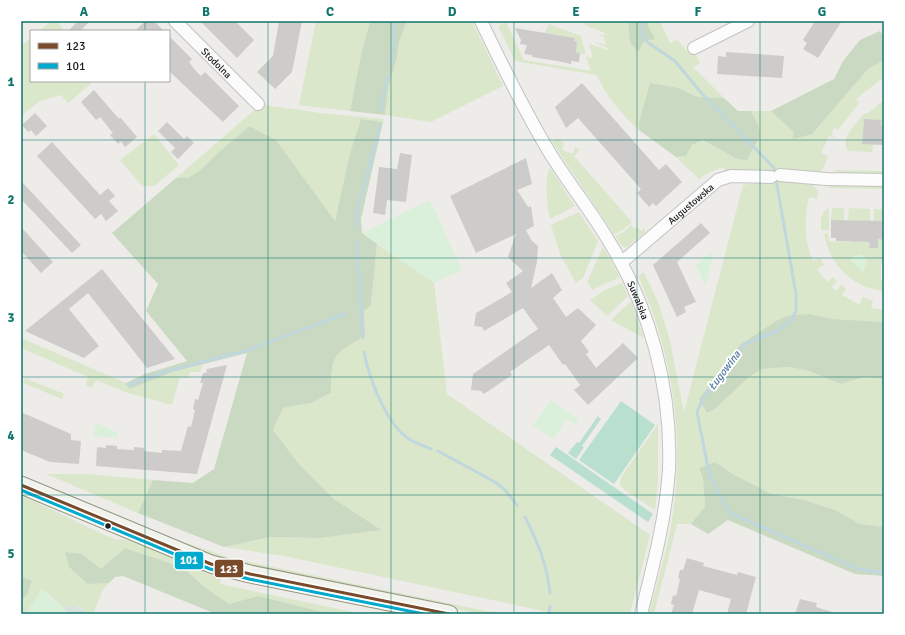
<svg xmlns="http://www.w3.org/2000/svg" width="905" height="635" viewBox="0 0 905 635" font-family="Signika,sans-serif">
<rect width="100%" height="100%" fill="#edece9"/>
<path fill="#dae7cb" d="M52,21H56L65,31H39Z
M316,21H370L361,55L350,111L299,105Z
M407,21H472L503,86L431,122L385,115L388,89L397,57L399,42Z
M585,21H628V28L648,26V21H660L670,43L677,40L690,54L694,52L700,63L693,67L724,98L696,97L679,88L650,83L639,122V130C622,115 606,96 597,75L515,61L498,26L506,22L524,60L591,71L586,57L593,58L589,44L608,50V48L595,43V42L606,45L604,37L597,34L605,35V33L585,25Z
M549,24L581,36L586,55L576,52L577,41H574L575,38L545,33Z
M31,38V81H94L68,103L61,95L40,101L21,116V46Z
M884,60V77L856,99L859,103L838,130L834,128L831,134L836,139L829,136L821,153L828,156C824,168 823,173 810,173L809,171L782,170L767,174L726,173L723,167L710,172L699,179L676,157L686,156L692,145L703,140L735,158L747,161C759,134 767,142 751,111H771L794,130L812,134L868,69Z
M884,100V126H881V120H864L862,144H873L872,152L849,151C837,141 858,121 865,113L867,114Z
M265,105L320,113L384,119L383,122L361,119L350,153L335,221L276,140L251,126L220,151L202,169L188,178H176L259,106Z
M154,134L179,165L154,186H142L120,160Z
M557,139L564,143L562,150L573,154L575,147L580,150L574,156L632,222L623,230L614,234L552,142Z
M550,168L575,206L550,219C547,209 544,176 550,168Z
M834,170L884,171V175L840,174Z
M783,180L812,184L818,191L817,199L809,197C804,220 804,240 813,261L820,258L824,265L817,269L827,282L833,277L837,281L832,287L836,291L841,285L846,289L842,295L860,305L862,297L873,301L871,308L884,310V322L833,319L809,314L707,413L715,409L749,377L762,369L788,367L806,370L841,384L864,377L884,378V527L860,524L835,510L804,500L772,494L736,476L715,462L699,468L703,478L705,506L691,524H677L654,614H649C657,583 667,551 672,520C685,436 673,353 638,276L644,272L658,302L670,341L684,412L743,185L771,181V184Z
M833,184L884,185V189L828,188Z
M829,208V230H821C821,221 820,212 829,208Z
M832,208H844V224H841V220H831Z
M849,208L870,209V225L867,221L848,220Z
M874,209H884V221H874Z
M579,212L598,241L583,278L576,283L560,254L551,225Z
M631,225L634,229L637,227L641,231L644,228L645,232L626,248L622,246L615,236L624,232Z
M824,233H828L829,241L852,242V239H862V242H870L869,247L878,248V239L884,240V263H881V280H884V291C852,288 829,264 824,233Z
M377,244L434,283L447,394L650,535L630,614H558L284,556L224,547L270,537L320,538L380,530L334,499L298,463L273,430L283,408L311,403L331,393C332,354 332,355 365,336L364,311L371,305Z
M603,247L620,277L592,290L587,282Z
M622,283L628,296L607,316L590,300L607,289Z
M631,301L644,338L611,320Z
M21,338L126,383L129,389L173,372L203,365L200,372H190L188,378L180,377L172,405L125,392L96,380L92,388L86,385L88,377L21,348Z
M25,378L64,394L62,399L23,383Z
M658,424V482L655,510L625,490L620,485L621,477Z
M46,474H86L153,480L138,513Z
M57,489L175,539L230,558L501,614H480L228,562L55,493Z
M21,496C54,509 84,527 117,540L118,539L145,543L419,614H397L221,577L220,584L363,614H331L258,596L229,604L206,588L182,567L125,548L101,570L82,554L88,584L109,583L103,590L93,614C85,613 83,606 75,605C71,605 66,608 62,608L59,603L42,589L26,614H21V601L28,593L32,582L21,577Z"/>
<path fill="#cad9c1" d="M370,21H407L399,42L397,57L388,89L385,115L350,111L361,55Z
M628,21H648V26L655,39L644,41L638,52L630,42Z
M880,31L884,37V60L868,69L812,134L793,139L794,132L771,111L834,79L843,61L860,40Z
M650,83L679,88L697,97L724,98L738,111H751C768,142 758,134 747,161L735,158L703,140L692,145L686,156L676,157L639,130V122Z
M361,119L383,122L361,219L362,233L377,244L371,305L364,311L365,336C332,355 332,354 331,393L311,403L283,408L273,430L298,463L334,499L381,530L320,538L270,537L224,547L138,513L153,480L193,483L214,469L247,353L173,372L129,389L126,383L145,374L187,361L146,311L158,284L112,233L176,178H188L202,169L220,151L250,126L276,140L335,221L350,153Z
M809,314L833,319L884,322V378L864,377L841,384L806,370L788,367L762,369L749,377L715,409L707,413L699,399L740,345L776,321L787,316Z
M715,462L736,476L772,494L804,500L835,510L860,524L884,527V576L855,574L728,520L708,534L691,524L705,506L703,478L699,468Z
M125,548L182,567L206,588L229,604L258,596L331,614H216L123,576L115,577L109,583L88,584L69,567L65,552L82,554L101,569Z
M21,577L32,581L28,593L21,601Z"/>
<path fill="#d8e3dc" d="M75,605L91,614H70L62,608Z"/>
<path fill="#daf0da" d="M430,200L462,270L434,283L362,233Z
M712,251V261L705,285L696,265Z
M860,254L867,259L865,269L863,272L850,260L852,257Z
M551,400L579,420L576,425L567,419L553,439L533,425Z
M99,424L118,433L116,438L94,436V425Z
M42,589L70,614H26Z"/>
<path fill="#b9dfcf" d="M621,401L655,425L614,484L579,460Z
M598,416L601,419L582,446L584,447L576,459L568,453L577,442L579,443Z
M556,447L653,514L648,522L550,455Z"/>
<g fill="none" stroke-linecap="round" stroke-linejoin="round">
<path stroke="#c0d7dd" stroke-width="3" d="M642,21V35L647,42L675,61L704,96L774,168L796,294V311L791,321L777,331L744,344L703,398L697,412L709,473L723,502L730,513L858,569L884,573
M392,62L395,21
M380,111L388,77
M357,227V212L380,126
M357,242L363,338
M364,352C369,378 386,424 409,439C416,443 424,446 431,449
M128,385L164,372L248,350L345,314
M438,451L495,482L505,490L517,505
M525,517C538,543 547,564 550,593
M549,613L550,606"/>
</g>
<path fill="#ceccca" d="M78,21H90L80,31H68Z
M145,21H154L164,31H135Z
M200,21H235L254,40L237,58Z
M279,21H302L292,72L275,89L257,72L273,56Z
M815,21H842L818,58L803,49L807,43L803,40Z
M515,28L575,38L574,41H577L576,52L580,53L579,62L571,61V64L557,61L532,57V55L524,54L527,45L520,44L521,40Z
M169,36L192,59L189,62L195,70L201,76L205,72L239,106L223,122L169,71Z
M726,52L784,56L782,78L717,74L718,56L726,57Z
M582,83L659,170L666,164L682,182L656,206L653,203L649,207L637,193L641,189L578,118L566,128L555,107Z
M94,90L119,119L120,117L137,137L125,147L121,141L118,144L110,135L113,133L100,117L96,120L81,102Z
M35,113L47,126L36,136L31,130L28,132L22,125Z
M864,119L881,120V126H884V145L862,144Z
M167,122L184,139L187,136L194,143L178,159L171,152L175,148L158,131Z
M52,142L100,195L108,188L115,196L109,201L118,211L106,221L101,214L95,219L37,156Z
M400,153L412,155L406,202L387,200L385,215L373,213L379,167L397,169Z
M526,158L532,184L517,190L528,207L531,206L534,226L526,230L531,240L538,246L537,262L531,288L552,273L562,290L553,298L566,317L578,308L596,325L581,341L589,352L586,354L596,368L623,343L638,358L588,405L574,390L580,385L565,364L563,365L549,345L510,372L512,375L484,394L481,391L471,390L473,374L538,329L523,308L484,331L482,327L474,326L476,313L512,292L506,283L523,271L508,257L516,234L476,253L450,196Z
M21,181L81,245L72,253L21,199Z
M831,220L884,221V240L878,239V248H869L870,242L836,241V238H831Z
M701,223L710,233L677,262L696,302L684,307L686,312L677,317L653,265Z
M21,227L53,262L41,273L21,251Z
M102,269L175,359L147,368L88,293L69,309L99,346L84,358L25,331Z
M227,365L197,474L96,466L97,447L106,448V445L117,446V449L134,450V447L144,448V451L162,453V450L181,451L188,426L191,427L195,410L193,409L195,399L198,400L203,383H200L203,373H206L207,369Z
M21,412L71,434V440L81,441L79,464L50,462L21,450Z
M687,558L704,563L703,566L737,575L738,572L756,577L746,614H727L731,599L699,590L692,614H671L674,605L671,604L673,595L676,596L680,579L678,578L680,570H683Z
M800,599L817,603L816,607L832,612V614H795Z"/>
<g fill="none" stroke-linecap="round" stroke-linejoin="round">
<defs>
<g id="street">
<path id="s1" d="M175,21L258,104"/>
<path id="s2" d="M481,21C502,65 523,108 548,150C566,180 589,208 607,238C650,307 672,388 669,469C666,518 653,566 641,614"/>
<path d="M694,48L748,21"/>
<path d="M780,175L826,179L884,180"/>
<path id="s3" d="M622,262L718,180L731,176L771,177"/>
</g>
<path id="secondary" d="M21,485L211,564L250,574L449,614"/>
</defs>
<use href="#street" stroke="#c3c3c1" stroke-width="14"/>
<use href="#secondary" stroke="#949683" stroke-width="19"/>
<use href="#street" stroke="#fcfcfc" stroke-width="12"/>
<use href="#secondary" stroke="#f2f3ec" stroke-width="17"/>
<defs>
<path id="bus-1" d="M21,485L211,564L250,574L449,614"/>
<path id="bus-2" d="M21,490L210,569L249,579L424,614"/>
</defs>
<use href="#bus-1" stroke="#fff" stroke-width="6"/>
<use href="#bus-2" stroke="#fff" stroke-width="6"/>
<use href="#bus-1" stroke="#7a4b2a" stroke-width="3"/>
<use href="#bus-2" stroke="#00a9ce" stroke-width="3"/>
</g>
<path fill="none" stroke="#0f766e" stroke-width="1" stroke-opacity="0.55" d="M145,21V31M268,21V614M391,21V614M514,21V614M637,21V614M760,21V614M145,81V614M21,140H884M21,258H884M21,377H884M21,495H884"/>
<circle fill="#202020" stroke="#fff" stroke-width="1.5" cx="108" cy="526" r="3.5"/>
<g text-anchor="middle" stroke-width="4" stroke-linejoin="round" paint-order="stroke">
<g font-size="10" fill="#202020" stroke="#fff">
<text dy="4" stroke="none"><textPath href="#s1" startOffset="59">Stodolna</textPath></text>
<text dy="4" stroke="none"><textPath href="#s3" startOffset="90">Augustowska</textPath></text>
<text dy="4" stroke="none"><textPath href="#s2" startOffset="321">Suwalska</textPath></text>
</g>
<g font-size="11" font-style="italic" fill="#54789e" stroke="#fff">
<text transform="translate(724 370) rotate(-53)" y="4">Ługowina</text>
</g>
</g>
<g stroke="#fff" stroke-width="1.5">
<rect x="174" y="551" width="30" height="19" rx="4" fill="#00a9ce"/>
<rect x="214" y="559" width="30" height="19" rx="4" fill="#7a4b2a"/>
</g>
<g font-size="11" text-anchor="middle" font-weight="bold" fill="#fff">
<text x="189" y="564">101</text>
<text x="229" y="573">123</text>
</g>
<rect width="905" height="635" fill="none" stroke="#ffffff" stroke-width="44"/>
<rect x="30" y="30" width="140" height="52" fill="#ffffff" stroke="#a6a6a6"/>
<rect x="38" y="43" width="20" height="6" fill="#7a4b2a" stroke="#a6a6a6"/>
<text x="66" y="50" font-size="12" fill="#202020">123</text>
<rect x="38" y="63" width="20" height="6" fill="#00a9ce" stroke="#a6a6a6"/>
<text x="66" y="70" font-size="12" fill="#202020">101</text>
<rect x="22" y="22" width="861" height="591" fill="none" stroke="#0f766e" stroke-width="1.5"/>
<g font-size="13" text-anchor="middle" font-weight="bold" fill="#0f766e">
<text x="84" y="16">A</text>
<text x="206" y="16">B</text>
<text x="330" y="16">C</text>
<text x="452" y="16">D</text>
<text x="576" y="16">E</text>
<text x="698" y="16">F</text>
<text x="822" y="16">G</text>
<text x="11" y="86">1</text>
<text x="11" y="204">2</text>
<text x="11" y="322">3</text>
<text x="11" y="440">4</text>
<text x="11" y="558">5</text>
</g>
</svg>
